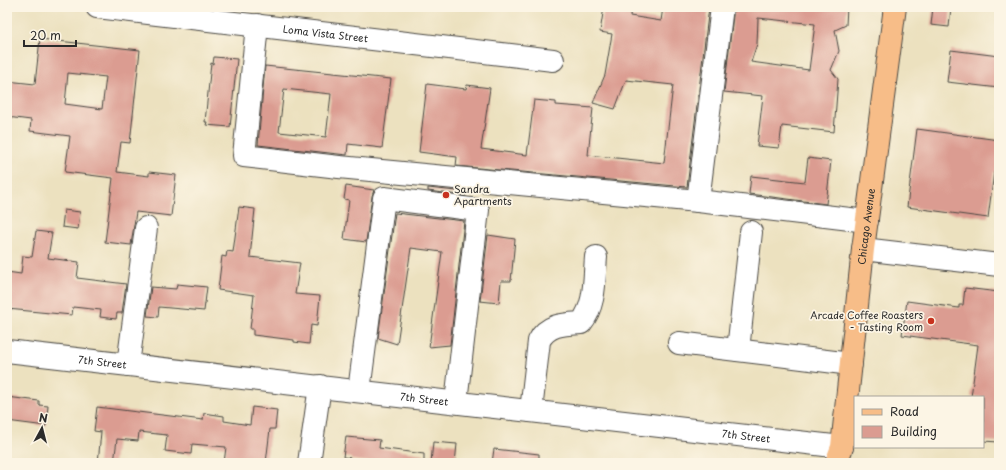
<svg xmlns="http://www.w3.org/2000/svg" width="1006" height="470" viewBox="0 0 1006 470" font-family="'Playpen Sans',sans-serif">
<rect width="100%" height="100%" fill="#fcf5e5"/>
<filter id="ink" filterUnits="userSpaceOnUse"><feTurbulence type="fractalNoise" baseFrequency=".025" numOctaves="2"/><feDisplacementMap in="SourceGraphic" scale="8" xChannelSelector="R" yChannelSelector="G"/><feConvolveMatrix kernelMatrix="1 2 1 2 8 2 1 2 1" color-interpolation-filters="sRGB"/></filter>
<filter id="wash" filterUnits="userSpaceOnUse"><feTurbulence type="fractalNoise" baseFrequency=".012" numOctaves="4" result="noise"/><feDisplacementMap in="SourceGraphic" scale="16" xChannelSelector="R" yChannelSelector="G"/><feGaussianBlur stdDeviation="0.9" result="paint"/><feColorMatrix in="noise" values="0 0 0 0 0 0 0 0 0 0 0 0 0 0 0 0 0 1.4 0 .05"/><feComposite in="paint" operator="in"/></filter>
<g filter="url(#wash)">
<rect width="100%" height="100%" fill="#ece1bf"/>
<g id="blocks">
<path fill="#db9c91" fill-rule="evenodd" d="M604,7H631L630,16L661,21L663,7H709L687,187L456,166L457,157L419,152L427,84L466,89L467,85L490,88L481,149L527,155L534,100L556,102V105L593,108L588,155L664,163L673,85L626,80L615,109L593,103L605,75L612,34L600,32Z
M734,7H847L846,25L835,30L839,51L831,70L838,79L834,132L782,126L779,148L757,146L763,96L724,92ZM758,18L815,24L809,70L751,62L757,44Z
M933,7H951L949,27L931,25Z
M40,39L140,50L130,143L121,142L117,172L149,176V172L176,175L171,216L136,212L131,245L105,242L113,178L65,172L70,136L30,131L31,120L7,117V81L35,84ZM68,73L106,77L102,109L65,104Z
M951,50L999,56V88L947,82Z
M214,57L237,59L230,127L206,125L207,122H205L211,63L213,64Z
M265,66L391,79L382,148L348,144L347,155L258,145ZM284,89L331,94L326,137L279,132Z
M917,129L999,140V173L994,172L988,218L907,207Z
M808,158L831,161L826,204L749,194L751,176L805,182Z
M346,186L374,190L372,196L366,242L344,239L349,200L344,199Z
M428,188L466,192V196L428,191Z
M239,207L255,209L250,257L300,263L295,294L320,296L317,326L311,325L309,344L294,342V340L253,335V329H250L254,295L218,290L222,256L226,257L227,251L233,252Z
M64,210L80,212L78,229L62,227Z
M395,213L464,221L450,345L429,347L442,252L411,248L397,344L378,338Z
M36,231L52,233L48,258L79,262L77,278L126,284L122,313H117L116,319L100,317L101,310L73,307L72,315L7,309V272L21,274L23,256L32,257Z
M488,235L515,239L511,281H501L499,303L480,301Z
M177,284L207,287L204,311L159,307L158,317L147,316L151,287L176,289Z
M965,288L999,292V442L983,441V397H971L978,345L902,335L907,301L959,308V305H963Z
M7,397L39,401V405L48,406L46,426L7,421Z
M97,407L203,420L204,413L224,416V421L250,425L252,407L277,410L275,429H270L266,463H224L226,447L192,444L191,454L165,451L167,435L139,432L138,441L117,439L114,463H98L101,432L94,431Z
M346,437L380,440L379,448L424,454V463H377L351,460V458L343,457Z
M433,442L457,444L455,463H431Z
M494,449L539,454V463H492Z"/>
</g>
</g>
<g filter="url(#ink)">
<use href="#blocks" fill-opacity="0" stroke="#484641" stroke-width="1"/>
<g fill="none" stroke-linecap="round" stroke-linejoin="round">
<defs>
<g id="minor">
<path id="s1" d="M97,7L553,60"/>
<path d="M257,25L244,156L339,167L698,201L867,221"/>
<path d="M698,201L722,7"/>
<path d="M863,249L999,265"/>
<path d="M679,343L851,364"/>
<path d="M738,350L751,232"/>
<path id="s2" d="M7,351L842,447"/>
<path d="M128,365L146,228"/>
<path d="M359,391L384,198L478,210L456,402"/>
<path d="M531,411L539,341C547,324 565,324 581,323C596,305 594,279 596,257"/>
<path d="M309,463L320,386"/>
</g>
<g id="major">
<path id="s3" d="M836,463L842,447L863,249L895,7"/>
</g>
</defs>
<use href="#minor" stroke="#484641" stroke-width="24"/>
<use href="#major" stroke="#484641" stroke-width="24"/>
<use href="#minor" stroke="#fff" stroke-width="22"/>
<use href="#major" stroke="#f7bd88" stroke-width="22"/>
</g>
</g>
<g fill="#c8321e" stroke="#fcf5e5" stroke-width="1.5">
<circle cx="446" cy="195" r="4"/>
<circle cx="931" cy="321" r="4"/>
</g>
<g text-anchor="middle" stroke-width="3.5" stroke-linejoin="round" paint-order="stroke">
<g font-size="10" fill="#2b2b2b" stroke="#fcf5e5">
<text dy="4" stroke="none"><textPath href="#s1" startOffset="230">Loma Vista Street</textPath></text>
<text dy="4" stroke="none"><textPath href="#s3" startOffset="239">Chicago Avenue</textPath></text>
<text dy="4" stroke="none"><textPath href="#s2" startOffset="96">7th Street</textPath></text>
<text dy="4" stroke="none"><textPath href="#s2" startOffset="420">7th Street</textPath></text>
<text dy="4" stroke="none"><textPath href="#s2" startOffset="744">7th Street</textPath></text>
</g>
<g font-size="10" fill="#2b2b2b" stroke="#fcf5e5" text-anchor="start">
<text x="454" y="193">Sandra<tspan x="454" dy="12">Apartments</tspan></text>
<text x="923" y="319" text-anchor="end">Arcade Coffee Roasters<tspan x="923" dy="12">- Tasting Room</tspan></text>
</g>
</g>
<rect width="1006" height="470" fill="none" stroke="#fcf5e5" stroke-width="24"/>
<rect x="854" y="396" width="130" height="52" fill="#fcf5e5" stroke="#a8a49b"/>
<rect x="862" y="409" width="20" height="6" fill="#f7bd88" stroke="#a8a49b"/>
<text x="890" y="416" font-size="12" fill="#2b2b2b">Road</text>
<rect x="862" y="426" width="20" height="12" fill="#db9c91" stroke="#a8a49b"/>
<text x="890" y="436" font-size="12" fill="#2b2b2b">Building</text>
<g transform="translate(42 428) rotate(7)" stroke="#fcf5e5" stroke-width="3" paint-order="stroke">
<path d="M0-3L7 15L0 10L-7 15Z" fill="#2b2b2b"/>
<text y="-6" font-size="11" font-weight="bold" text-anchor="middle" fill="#2b2b2b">N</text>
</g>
<path d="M24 40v6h52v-6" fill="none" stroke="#2b2b2b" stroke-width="2"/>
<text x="30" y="40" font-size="12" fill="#2b2b2b" stroke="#fcf5e5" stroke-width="3" paint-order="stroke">20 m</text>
</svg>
